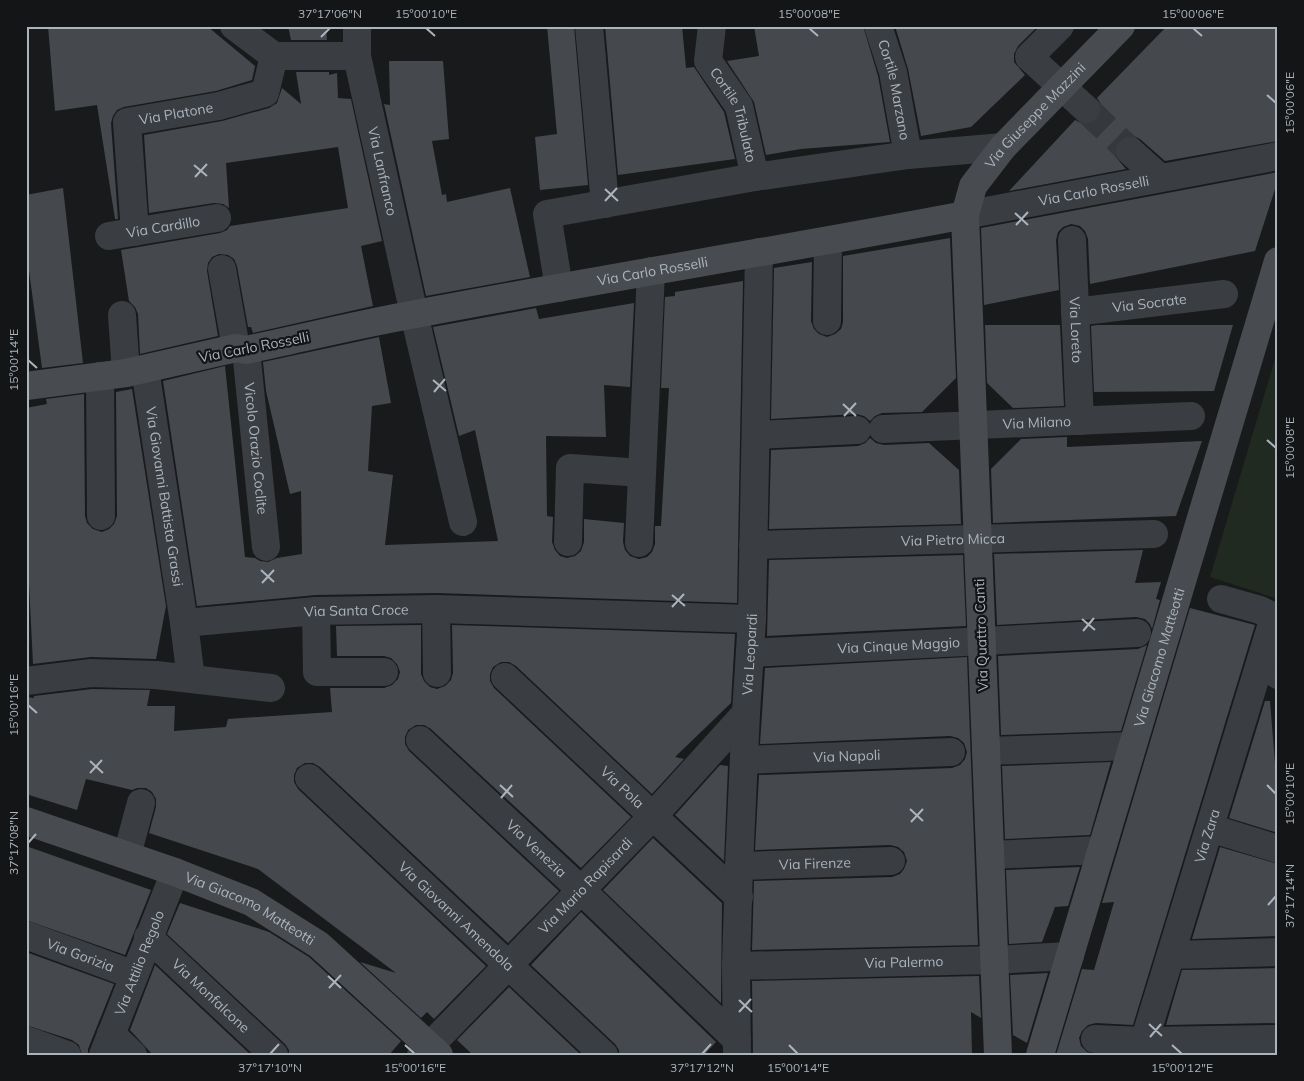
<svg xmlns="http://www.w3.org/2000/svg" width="1304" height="1081" viewBox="0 0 1304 1081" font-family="Mulish,sans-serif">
<rect width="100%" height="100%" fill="#191a1c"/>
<path fill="#212a21" d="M1278,349V599L1210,577Z"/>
<path fill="#45484c" d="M48,26H207L255,66L252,80L216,91L124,107L117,110L113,116L111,123L118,219H115L97,105L55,111Z
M288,26H326L327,40H291Z
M547,26H574L588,185L540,190L535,137L557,134Z
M605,26H682L686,68L694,67L724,112L735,159L618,175Z
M754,26H863L878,76L890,142L801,149L766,155L754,102L727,61L759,56Z
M895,26H1038L1018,46L1014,54V62L1025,75L971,127L921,136L908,69Z
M1167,26H1278V141L1165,161L1140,139L1134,136H1126L1119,140L1115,148V156L1126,169L1009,191L1075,120L1083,124H1091L1097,120L1101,112V104L1097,98Z
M389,61H443L449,139L432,141L442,195L446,194L447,202L510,188L530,277L426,296L384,104L390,105Z
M296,72H329V75L337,73L338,98L351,99L382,241L361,246L373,306L253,333L251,327H248L237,266L234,259L228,255L219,254L212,257L208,263L207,271L218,336L140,354L138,314L135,307L129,301L121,250L220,233L227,230L230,226L348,208L338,147L226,163L229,208L223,204L214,203L149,213L144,135L222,121L269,108L277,103L282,88L301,104Z
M1278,172V180L1255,251L1090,284L1088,239L1085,231L1080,226L1071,224L1063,227L1058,232L1056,240L1059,290L984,305L981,228Z
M63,188L83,363L42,368L26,248V195Z
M950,238L956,378L922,412L882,413L875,416L870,421L864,416L856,414L771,419L774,268L812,262L811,321L814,329L819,334L827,337L835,334L841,329L843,322V256Z
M743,281L737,603L436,593L316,595L197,606L163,381L225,366L245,557L255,558L260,561L268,562L277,558L302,554L301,491L290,494L266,391L263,362L379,337L391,403L372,406L368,471L393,475L385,545L498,541L475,430L459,436L433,327L536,308L539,319L634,303L630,387L604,385L606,437L546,436L547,516L553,517L552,542L555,550L560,556L567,558L575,556L581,551L584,542V519L624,523L623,542L625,550L630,556L639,559L647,557L652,552L655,544V526H661L669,388H661L665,297L675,296V292Z
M985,325H1060L1064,406L1013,408L987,383Z
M1097,325H1233L1214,391L1094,392L1091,326Z
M132,389L166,606L156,659L91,657L33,664L26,523V408L47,404L46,399L84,394L85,516L87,523L93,529L102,532L109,529L114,524L117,516L116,392Z
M1067,437V447L1202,441L1176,516L993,523L991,469L1021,439Z
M870,438L876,443L884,445L929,443L959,470L961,524L769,529L771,450L858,446L865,443Z
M1143,550L1135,583L1161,582L1156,599L1160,600L1152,629L1150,624L1145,619L1136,617L997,625L994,554Z
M963,555L966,626L767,636L769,560Z
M1190,608L1255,625L1133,1025L1096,1023L1088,1025L1082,1031L1079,1038L1081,1046L1087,1052L1098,1055H1056L1082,969L1094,970L1114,902L1102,903Z
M421,625V674L424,681L430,687L437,689L445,686L451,680L453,673L452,625L735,634L731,703L675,757L684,759L652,794L516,666L509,662H501L493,667L490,674V681L494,688L631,817L581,868L431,729L424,725H416L408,730L405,737V744L409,751L559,891L508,943L320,767L313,763H305L297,768L294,775V782L298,789L486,966L434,1019L427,1012L421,1018L360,962L396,973L258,869L149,833L156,807V799L152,792L146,788H137L132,790L86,779L77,810L26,794V697L34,698V696L92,689L150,690L147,706H175L174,731L226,727L228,719L332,712L330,688H384L392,685L398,679L400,672L397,664L391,658L384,656H337L336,626Z
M1147,645L1121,731L1001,735L998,656L1138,649Z
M967,657L978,945L752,950L754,881L892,877L900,874L904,869L907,861L904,852L898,847L890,845L755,850L759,775L952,768L960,765L965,759L967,752L964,743L958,738L950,736L760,744L765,668Z
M1265,701H1270L1278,800V833L1229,818Z
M1111,762L1090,835L1005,839L1002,766Z
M720,765L728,766L724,861L675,815Z
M653,838L722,903L721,1003L603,890Z
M26,846L151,890L125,955L26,920Z
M1220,847L1278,864V936L1192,939Z
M1080,867L1068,906L1055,907L1042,942L1009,944L1006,870Z
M180,903L269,932L309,957L401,1041L389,1055H289V1050L285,1044L167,934Z
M581,912L716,1042L704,1055H619V1050L615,1044L531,965Z
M26,952L114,984L88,1049V1055H82L79,1045L72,1040L26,1025Z
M155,965L251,1055H153L130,1030Z
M1278,968V1023L1166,1025L1182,970Z
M1048,973L1027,1043L1013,1035L1010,975Z
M979,976L981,1018L971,1012L972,1055H753L752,981Z
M509,987L581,1055H473L457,1040Z"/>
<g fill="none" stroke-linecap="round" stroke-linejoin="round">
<path stroke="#36393c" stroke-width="28" stroke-dasharray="28 14" stroke-linecap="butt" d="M1086,109L1130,151"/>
<g stroke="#3a3d41" stroke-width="28">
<path d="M234,26L274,56H357"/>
<path id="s1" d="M357,26V56L414,314L463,522"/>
<path d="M589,26L605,204"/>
<path id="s2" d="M712,26L708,61L739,106L755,177"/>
<path id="s3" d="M878,26L893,72L908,155"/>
<path d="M1060,26L1029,57L1086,109"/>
<path d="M1130,151L1160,178"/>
<path id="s4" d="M965,215L1278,156"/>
<path id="s5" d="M135,232L127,122L219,106L265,93L274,56"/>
<path id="s6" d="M109,236L217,218"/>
<path id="s7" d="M1072,240L1080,421"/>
<path d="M222,269L236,348"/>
<path d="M559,288L547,214L755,177L908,155L1003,147"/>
<path id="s8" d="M1075,312L1224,294"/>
<path d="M122,315L126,373"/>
<path d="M827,321L828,242"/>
<path id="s9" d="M246,350L266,547"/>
<path id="s10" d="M145,369L184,623"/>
<path d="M100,376L101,516"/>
<path id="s11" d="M883,429L1191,416"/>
<path d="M756,435L857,430"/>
<path d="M568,542L570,468L642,473"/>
<path d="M639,543L651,271"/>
<path id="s12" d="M753,545L1154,534"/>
<path d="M1221,599L1260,610L1274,617L1278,675"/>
<path d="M436,609L437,673"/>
<path d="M316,611L317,672H384"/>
<path id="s13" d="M750,653L1137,633"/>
<path id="s14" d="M505,677L739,897"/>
<path d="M191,679L271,688"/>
<path id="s15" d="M26,681L91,673L156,675L191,679L184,623L316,611L436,609L752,619"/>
<path id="s16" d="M420,740L581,890L737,1040"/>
<path d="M986,751L1132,746"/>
<path id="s17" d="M745,760L951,752"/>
<path id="s18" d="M309,778L604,1055"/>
<path d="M1210,828L1278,849"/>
<path d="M127,855L141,803"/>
<path d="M991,855L1101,850"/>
<path id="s19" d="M739,866L891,861"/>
<path id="s20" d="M26,935L134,975"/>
<path id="s21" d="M148,937L274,1055"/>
<path d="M1171,955L1278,952"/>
<path id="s22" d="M736,966L994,960L1070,956"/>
<path d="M111,1034L133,1055"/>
<path d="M1095,1039L1144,1041L1278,1039"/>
<path d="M26,1040L67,1055"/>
<path id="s23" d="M103,1055L175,872"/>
<path id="s24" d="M421,1055L652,817L746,713"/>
<path id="s25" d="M737,1055L736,966L739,866L746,713L752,619L759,252"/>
<path id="s26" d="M1140,1055L1274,617"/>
</g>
<g stroke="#484c51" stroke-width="28">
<path id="s27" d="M26,386L126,373L236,348L246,350C303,338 359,324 416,314C599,279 782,250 965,215"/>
<path id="s28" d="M26,821L175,872L251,902L319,945L439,1055"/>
<path id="s29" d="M998,1055L965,215L973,186L1003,147L1121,26"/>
<path id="s30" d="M1040,1055L1278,261"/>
</g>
</g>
<path fill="none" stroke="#abb4bc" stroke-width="2" d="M426,28L435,36M809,28L818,36M1193,28L1202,36M321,37L330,28M1267,95L1276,103M194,165L207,176M195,177L207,164M605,189L618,201M605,201L617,188M1015,213L1028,225M1016,225L1028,212M28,360L37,368M433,380L446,391M434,392L445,379M843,404L856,416M844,416L856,403M1267,440L1276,448M261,570L274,582M262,583L274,570M672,595L685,606M672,607L684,594M1082,619L1095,630M1083,631L1094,618M28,705L37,713M90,761L103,773M90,773L102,760M500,785L513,797M1267,785L1276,794M501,798L512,785M910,809L923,821M911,822L923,809M28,843L36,834M1268,905L1276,896M328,976L341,988M329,988L341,975M739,1000L752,1012M739,1012L751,999M1149,1024L1162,1036M1150,1037L1161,1024M405,1045L415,1054M789,1045L798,1054M1172,1045L1182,1054M270,1054L279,1044M702,1054L711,1044"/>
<g text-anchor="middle" stroke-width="4.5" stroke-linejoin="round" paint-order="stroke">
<g font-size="14" fill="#abb4bc" stroke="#141517">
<text dy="5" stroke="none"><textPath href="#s3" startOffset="66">Cortile Marzano</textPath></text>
<text dy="5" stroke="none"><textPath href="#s5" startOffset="160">Via Platone</textPath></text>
<text dy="5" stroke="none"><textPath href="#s2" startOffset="96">Cortile Tribulato</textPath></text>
<text dy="5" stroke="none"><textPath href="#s29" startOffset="965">Via Giuseppe Mazzini</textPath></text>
<text dy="5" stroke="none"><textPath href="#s1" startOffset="148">Via Lanfranco</textPath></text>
<text dy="5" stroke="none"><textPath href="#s4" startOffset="131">Via Carlo Rosselli</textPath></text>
<text dy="5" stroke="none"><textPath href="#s6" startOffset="55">Via Cardillo</textPath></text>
<text dy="5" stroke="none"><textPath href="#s27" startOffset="638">Via Carlo Rosselli</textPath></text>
<text dy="5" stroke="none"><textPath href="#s8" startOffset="75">Via Socrate</textPath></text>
<text dy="5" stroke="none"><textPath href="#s7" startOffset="90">Via Loreto</textPath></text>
<text transform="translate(254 347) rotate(-11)" y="5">Via Carlo Rosselli</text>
<text dy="5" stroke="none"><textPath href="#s11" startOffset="154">Via Milano</textPath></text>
<text dy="5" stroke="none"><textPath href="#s9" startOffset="99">Vicolo Orazio Coclite</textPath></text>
<text dy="5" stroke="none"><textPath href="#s10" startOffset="129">Via Giovanni Battista Grassi</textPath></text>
<text dy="5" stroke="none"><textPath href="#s12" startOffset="200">Via Pietro Micca</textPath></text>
<text dy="5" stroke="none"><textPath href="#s15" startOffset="395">Via Santa Croce</textPath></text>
<text transform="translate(981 635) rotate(-92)" y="5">Via Quattro Canti</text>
<text dy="5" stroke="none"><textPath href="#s13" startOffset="149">Via Cinque Maggio</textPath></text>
<text dy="5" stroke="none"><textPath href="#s25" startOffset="401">Via Leopardi</textPath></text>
<text dy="5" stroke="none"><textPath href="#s30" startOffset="415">Via Giacomo Matteotti</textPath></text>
<text dy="5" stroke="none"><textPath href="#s17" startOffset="102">Via Napoli</textPath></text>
<text dy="5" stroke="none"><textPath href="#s14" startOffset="161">Via Pola</textPath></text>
<text dy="5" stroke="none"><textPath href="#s26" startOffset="229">Via Zara</textPath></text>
<text dy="5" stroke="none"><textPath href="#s16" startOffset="159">Via Venezia</textPath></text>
<text dy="5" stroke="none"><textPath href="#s19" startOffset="76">Via Firenze</textPath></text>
<text dy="5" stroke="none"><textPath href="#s24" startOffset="236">Via Mario Rapisardi</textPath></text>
<text dy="5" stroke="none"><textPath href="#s28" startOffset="241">Via Giacomo Matteotti</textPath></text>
<text dy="5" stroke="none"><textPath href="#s18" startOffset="202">Via Giovanni Amendola</textPath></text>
<text dy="5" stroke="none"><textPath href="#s20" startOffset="58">Via Gorizia</textPath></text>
<text dy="5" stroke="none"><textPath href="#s22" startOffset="168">Via Palermo</textPath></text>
<text dy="5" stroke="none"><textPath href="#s23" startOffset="99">Via Attilio Regolo</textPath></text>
<text dy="5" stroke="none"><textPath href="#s21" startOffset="86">Via Monfalcone</textPath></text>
</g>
</g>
<rect width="1304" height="1081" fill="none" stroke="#141517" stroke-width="55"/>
<rect x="28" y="28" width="1248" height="1026" fill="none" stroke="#abb4bc" stroke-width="2"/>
<g font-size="12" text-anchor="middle" fill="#abb4bc">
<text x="330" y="18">37°17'06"N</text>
<text x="426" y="18">15°00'10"E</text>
<text x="809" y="18">15°00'08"E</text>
<text x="1193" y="18">15°00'06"E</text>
<text transform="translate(1290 103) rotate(-90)" y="4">15°00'06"E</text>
<text transform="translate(14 360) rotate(-90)" y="4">15°00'14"E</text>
<text transform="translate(1290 448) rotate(-90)" y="4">15°00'08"E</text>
<text transform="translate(14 705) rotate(-90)" y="4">15°00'16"E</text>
<text transform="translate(1290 794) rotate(-90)" y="4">15°00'10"E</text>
<text transform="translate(14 843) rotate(-90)" y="4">37°17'08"N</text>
<text transform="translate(1290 896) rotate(-90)" y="4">37°17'14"N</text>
<text x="270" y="1072">37°17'10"N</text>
<text x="415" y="1072">15°00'16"E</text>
<text x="702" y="1072">37°17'12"N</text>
<text x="798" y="1072">15°00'14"E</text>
<text x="1182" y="1072">15°00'12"E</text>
</g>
</svg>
